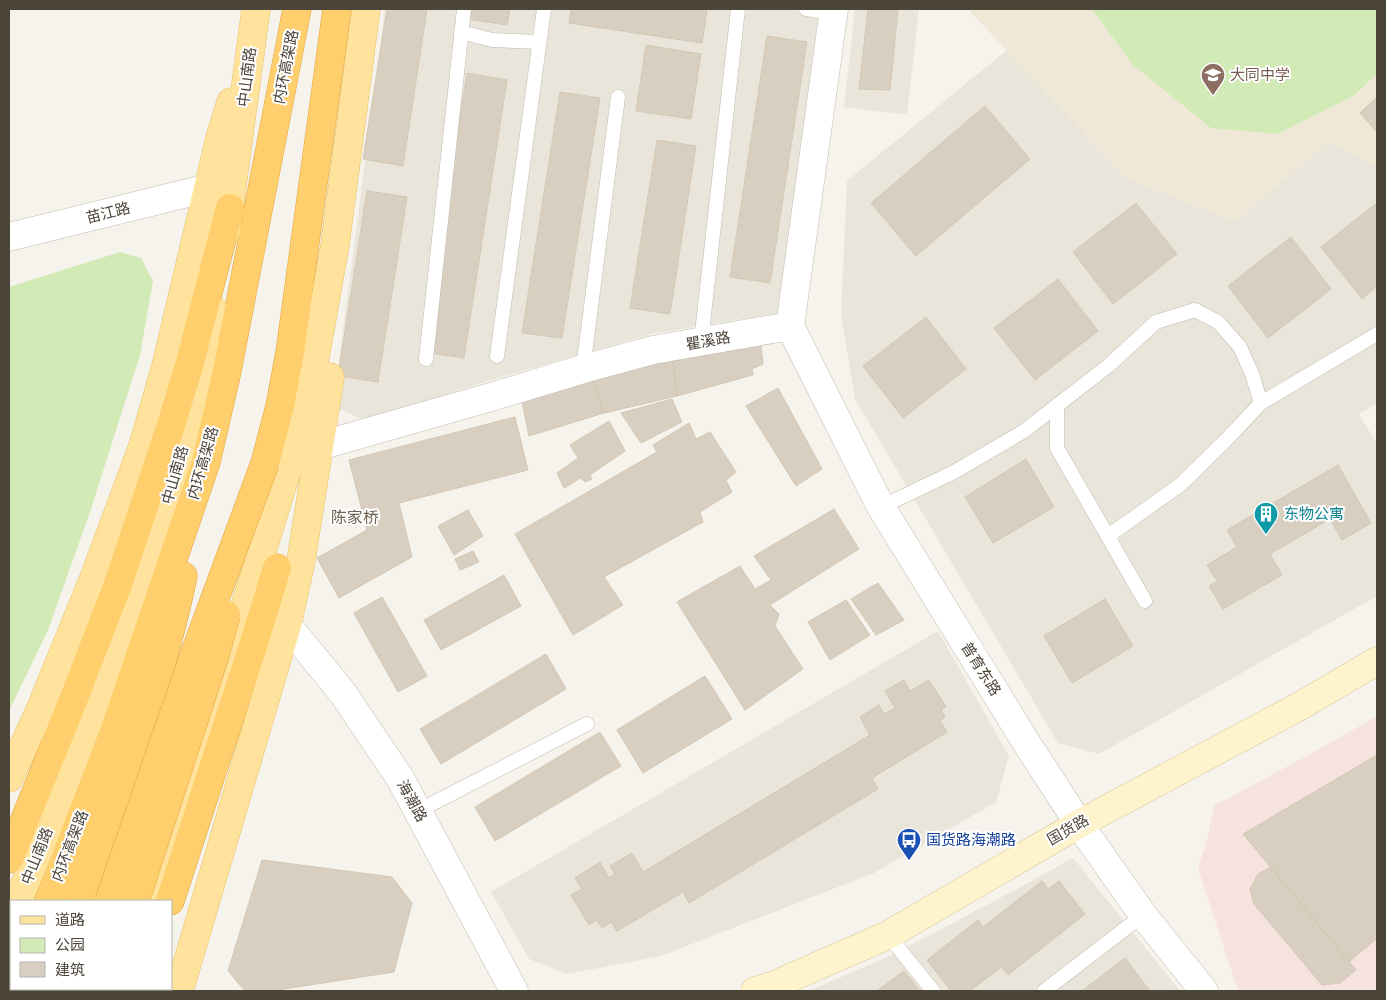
<svg xmlns="http://www.w3.org/2000/svg" width="1386" height="1000" viewBox="0 0 1386 1000" font-family="Poppins,'Noto Sans SC',sans-serif">
<rect width="100%" height="100%" fill="#f6f3ec"/>
<path fill="#eae5da" d="M385,9H819L780,313L651,334L495,379L364,420L333,406Z
M855,9H919L907,115L844,107Z
M1007,50L1126,178L1235,221L1329,141L1377,167V403L1359,414L1377,444V596L1099,754L1058,743L855,399L841,315L847,181Z
M938,631L1009,756L996,802L874,873L661,956L567,974L529,959L491,892Z
M1073,858L1180,991H809L883,959L976,911Z"/>
<path fill="#efe8d6" d="M968,9H1377V167L1329,141L1235,221L1126,178Z"/>
<path fill="#f6e3e0" d="M1377,716V991H1238L1198,868L1206,844L1214,806L1325,746Z"/>
<path fill="#d2eab5" d="M1092,9H1377V74L1353,96L1277,134L1211,128L1133,65Z
M120,252L141,258L153,281L140,355L90,512L48,630L9,711V287Z"/>
<path fill="#d8cfc1" stroke="#d3c7b4" d="M387,9H427L403,166L363,159Z
M469,9H510L507,25L467,19Z
M571,9H689L707,11L702,43L569,23Z
M868,9H898L890,90L859,89Z
M767,36L807,42L770,283L730,277Z
M646,45L701,54L691,119L636,111Z
M467,73L507,80L464,358L424,352Z
M560,92L600,98L562,338L522,333Z
M1377,97V132L1360,113Z
M985,106L1030,159L916,256L871,203Z
M657,140L696,146L670,314L630,308Z
M367,191L407,197L378,382L338,376Z
M1136,203L1177,254L1113,304L1073,252Z
M1377,203V286L1362,299L1321,247Z
M1291,237L1331,289L1268,338L1228,286Z
M1058,279L1098,331L1035,380L994,328Z
M926,317L966,369L903,418L863,366Z
M760,338L763,364L752,369L753,375L677,396L672,350Z
M672,350L677,396L604,413L592,375Z
M592,375L604,413L529,436L521,397Z
M778,388L822,469L796,486L746,406Z
M672,399L682,422L641,443L621,413Z
M515,417L528,470L399,503L412,557L339,598L317,558L367,530L349,460Z
M609,421L625,451L590,475L592,479L585,482L581,478L564,488L557,473L578,458L570,445Z
M689,423L696,439L710,432L736,472L726,480L732,492L700,512L703,522L604,577L623,605L573,635L515,534L657,452L653,445Z
M1026,459L1054,507L993,543L965,497Z
M1338,465L1371,523L1342,540L1330,519L1270,554L1282,575L1223,609L1209,586L1217,581L1207,565L1237,547L1227,530Z
M834,509L859,549L770,605L779,614L775,626L803,669L745,710L677,602L740,566L755,589L771,580L754,556Z
M468,510L483,536L454,555L438,526Z
M473,551L479,562L460,570L455,559Z
M504,575L521,606L441,650L424,620Z
M878,583L904,620L876,635L851,599Z
M382,597L427,676L398,692L354,613Z
M1105,599L1133,646L1072,683L1044,636Z
M846,600L870,635L830,660L808,622Z
M546,654L566,689L441,764L420,729Z
M705,676L732,719L643,773L617,730Z
M904,680L910,691L929,680L946,707L941,710L945,717L940,721L947,732L872,778L878,789L689,903L683,892L617,931L611,922L602,928L597,920L589,925L571,895L582,889L575,878L600,862L609,878L615,874L610,866L632,853L643,872L870,735L860,717L879,705L884,714L895,708L885,691Z
M600,732L621,766L495,841L475,807Z
M1377,755V938L1349,962L1243,834Z
M262,860L392,877L412,903L394,972L271,991H245L228,971Z
M1271,867L1356,970L1340,983L1322,985L1254,904L1250,889L1258,874Z
M1042,881L1048,889L1059,881L1085,914L1008,975L1001,967L970,991H951L927,960L978,920L983,927Z
M1125,958L1150,991H1082Z
M904,971L920,991H877Z"/>
<g fill="none" stroke-linecap="round" stroke-linejoin="round">
<defs>
<path id="lane" d="M806,9L833,13
M461,32L492,40L539,42
M701,342L738,9
M497,356L544,9
M426,359L464,9
M583,369L618,97
M1057,405V448L1145,601
M881,507L954,472L1024,431L1108,366L1156,322L1195,310L1218,322L1240,347L1252,374L1261,403
M1108,536L1180,485L1226,440L1261,403L1377,334
M418,811L587,724
M888,935L933,991
M1044,991L1143,915"/>
<path id="street" d="M9,237L208,188
M790,326L881,507L1024,739L1079,824L1143,915L1204,991
M790,326L834,9
M319,446L491,397L583,369L653,350L790,326
M287,625L342,692L400,778L514,991"/>
<path id="secondary" d="M755,991L772,986L888,935L1079,824L1300,706L1377,661"/>
<path id="primary" d="M226,231L256,9
M9,778L41,708L94,578L143,446L166,366L220,138L231,102
M18,901L55,812L93,712L159,530L205,369L214,311
M151,901L251,587L306,408L335,245L366,9
M9,925L11,919
M122,991L123,989
M179,991L287,625L301,561L330,377"/>
<path id="highway" d="M265,463L280,406L290,352L337,9
M9,859L74,698L117,587L171,425L189,366L230,208
M49,901L114,732L206,462L226,376L297,9
M79,901C118,794 160,688 183,576
M170,901L253,646L277,568
M15,991L16,989
M44,991L45,989
M77,991L78,989
M106,991L107,989
M142,991L143,989"/>
</defs>
<use href="#lane" stroke="#c2bbae" stroke-width="15"/>
<use href="#street" stroke="#c2bbae" stroke-width="29"/>
<use href="#secondary" stroke="#d6c79b" stroke-width="29"/>
<use href="#primary" stroke="#e6c16a" stroke-width="29"/>
<use href="#highway" stroke="#e0a43c" stroke-width="29"/>
<use href="#lane" stroke="#fff" stroke-width="14"/>
<use href="#street" stroke="#fff" stroke-width="28"/>
<use href="#secondary" stroke="#fff3cd" stroke-width="28"/>
<use href="#primary" stroke="#ffe39c" stroke-width="28"/>
<use href="#highway" stroke="#ffcf6e" stroke-width="28"/>
<defs>
<path id="highway-bridge" d="M109,901L196,650L265,463
M135,901L215,655L226,615"/>
</defs>
<use href="#highway-bridge" stroke="#e0a43c" stroke-width="29" stroke-linecap="butt"/>
<use href="#highway-bridge" stroke="#ffcf6e" stroke-width="28"/>
</g>
<defs>
<symbol id="school-pin" viewBox="-11 -11 22 30"><path d="M0 17L-7.5 6A9.5 9.5 0 1 1 7.5 6Z" fill="#8d6e63" stroke="#fff"/><path d="M0-5L7-2L0 1L-7-2ZM-4 1L0 2.5L4 1V4Q0 6-4 4Z" fill="#fff"/></symbol>
<symbol id="building-pin" viewBox="-11 -11 22 30"><path d="M0 17L-7.5 6A9.5 9.5 0 1 1 7.5 6Z" fill="#0f9aa8" stroke="#fff"/><path d="M-4-6H4V6H1V3H-1V6H-4ZM-2.5-4.3h1.7v1.8h-1.7ZM.8-4.3h1.7v1.8H.8ZM-2.5-1h1.7V.8h-1.7ZM.8-1h1.7V.8H.8Z" fill="#fff"/></symbol>
<symbol id="bus-pin" viewBox="-11 -11 22 30"><path d="M0 17L-7.5 6A9.5 9.5 0 1 1 7.5 6Z" fill="#1a4fb4" stroke="#fff"/><path d="M-5-6H5V4H4V6H2V4H-2V6H-4V4H-5ZM-3.5-4V0h7V-4ZM-3.5 1.2v1.5H-2V1.2ZM2 1.2v1.5H3.5V1.2Z" fill="#fff"/></symbol>
</defs>
<g fill-rule="evenodd">
<use href="#school-pin" x="1199" y="61" width="28" height="38"/>
<use href="#building-pin" x="1252" y="500" width="28" height="38"/>
<use href="#bus-pin" x="895" y="826" width="28" height="38"/>
</g>
<g text-anchor="middle" stroke-width="4" stroke-linejoin="round" paint-order="stroke">
<g font-size="15" fill="#4b4439" stroke="#fff">
<text transform="translate(286 67) rotate(-79)" y="5">内环高架路</text>
<text transform="translate(247 77) rotate(-83)" y="5">中山南路</text>
<text transform="translate(108 213) rotate(-14)" y="5">苗江路</text>
<text transform="translate(708 341) rotate(-10)" y="5">瞿溪路</text>
<text transform="translate(203 463) rotate(-74)" y="5">内环高架路</text>
<text transform="translate(175 475) rotate(-74)" y="5">中山南路</text>
<text transform="translate(981 669) rotate(58)" y="5">普育东路</text>
<text transform="translate(412 801) rotate(61)" y="5">海潮路</text>
<text transform="translate(1068 830) rotate(-30)" y="5">国货路</text>
<text transform="translate(70 846) rotate(-69)" y="5">内环高架路</text>
<text transform="translate(37 856) rotate(-68)" y="5">中山南路</text>
</g>
<g font-size="15" fill="#785e54" stroke="#fff" text-anchor="start">
<text x="1230" y="80">大同中学</text>
</g>
<g font-size="15" fill="#0d838f" stroke="#fff" text-anchor="start">
<text x="1284" y="519">东物公寓</text>
</g>
<g font-size="15" fill="#164399" stroke="#fff" text-anchor="start">
<text x="926" y="845">国货路海潮路</text>
</g>
<g font-size="16" fill="#6e6250" stroke="#fff">
<text x="355" y="523">陈家桥</text>
</g>
</g>
<rect width="1386" height="1000" fill="none" stroke="#4b4439" stroke-width="20"/>
<rect x="10" y="900" width="162" height="90" fill="#ffffff" stroke="#b7b4b0"/>
<rect x="20" y="916" width="25" height="8" fill="#ffe39c" stroke="#b7b4b0"/>
<text x="55" y="925" font-size="15" fill="#4b4439">道路</text>
<rect x="20" y="938" width="25" height="15" fill="#d2eab5" stroke="#b7b4b0"/>
<text x="55" y="950" font-size="15" fill="#4b4439">公园</text>
<rect x="20" y="962" width="25" height="15" fill="#d8cfc1" stroke="#b7b4b0"/>
<text x="55" y="975" font-size="15" fill="#4b4439">建筑</text>
</svg>
